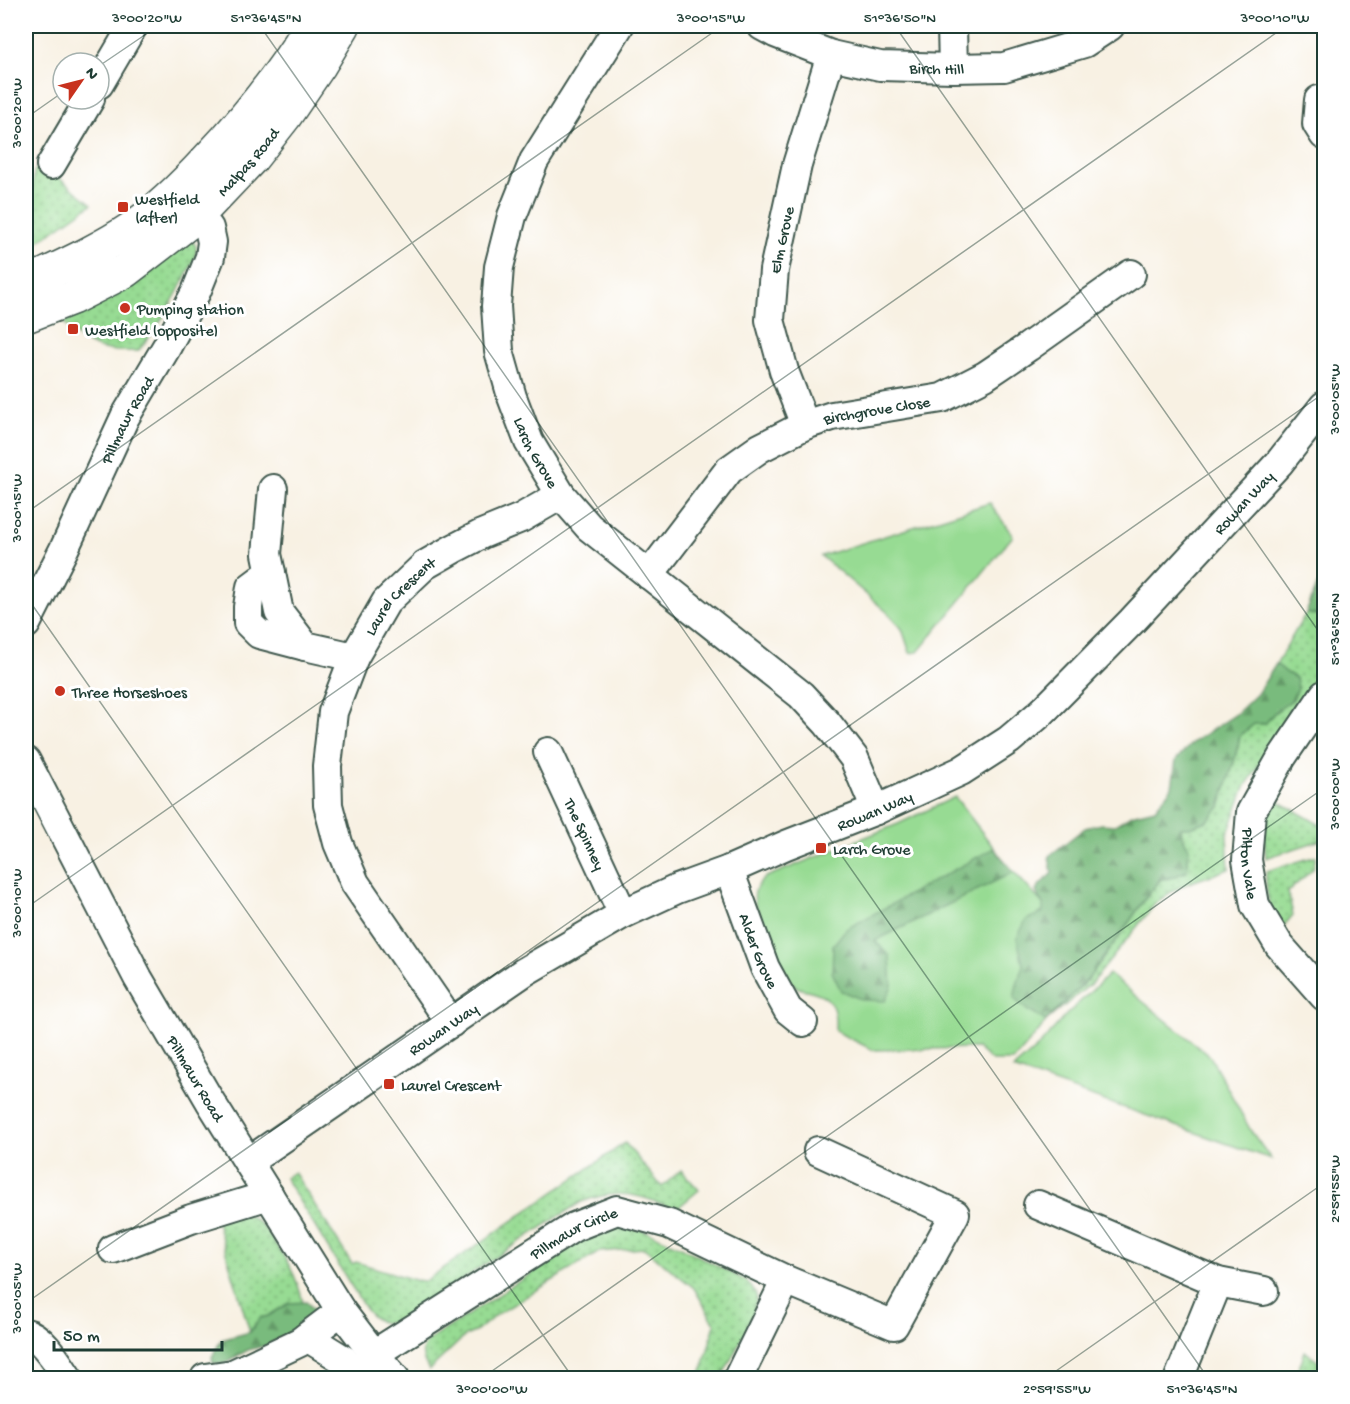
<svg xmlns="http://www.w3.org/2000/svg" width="1350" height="1404" viewBox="0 0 1350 1404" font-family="'Gochi Hand',sans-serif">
<defs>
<pattern id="grass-dots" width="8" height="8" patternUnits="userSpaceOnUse" patternTransform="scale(1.5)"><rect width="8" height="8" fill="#97db93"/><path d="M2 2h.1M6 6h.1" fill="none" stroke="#7bb379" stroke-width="1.8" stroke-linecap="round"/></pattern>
<pattern id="forest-firs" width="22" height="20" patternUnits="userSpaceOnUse" patternTransform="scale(1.5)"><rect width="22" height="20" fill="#79bb7d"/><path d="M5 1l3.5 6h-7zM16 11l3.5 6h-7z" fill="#639967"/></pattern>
</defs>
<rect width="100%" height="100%" fill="#fff"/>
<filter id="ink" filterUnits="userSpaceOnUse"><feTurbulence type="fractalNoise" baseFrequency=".0167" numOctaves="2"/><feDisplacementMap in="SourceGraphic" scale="12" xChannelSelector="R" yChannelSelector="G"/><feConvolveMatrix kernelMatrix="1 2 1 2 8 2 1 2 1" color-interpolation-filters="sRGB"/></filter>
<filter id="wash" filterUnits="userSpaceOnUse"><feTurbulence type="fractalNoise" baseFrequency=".008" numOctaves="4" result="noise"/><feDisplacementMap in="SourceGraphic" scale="24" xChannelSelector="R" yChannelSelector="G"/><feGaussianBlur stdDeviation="1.35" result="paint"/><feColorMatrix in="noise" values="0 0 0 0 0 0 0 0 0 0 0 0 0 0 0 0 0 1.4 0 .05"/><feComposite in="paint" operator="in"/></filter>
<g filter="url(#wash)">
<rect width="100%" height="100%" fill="#f8f1e3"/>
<path fill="url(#grass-dots)" stroke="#5b8c64" stroke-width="1.5" d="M40,163L92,204L26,250V199L32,197L34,172Z
M191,240C195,244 197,246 196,252C196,260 190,267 187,274C173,301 158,329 138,351C103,353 85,348 62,321L85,312L98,305Z
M1306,613L1324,616V672L1279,735L1245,787L1227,836L1229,869L1186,884L1171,892L1156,903L1092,983L1046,1021L1087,980L1125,928L1147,896L1161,879L1174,877L1188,846L1182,836L1180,827L1227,780L1234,762L1240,736L1254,724H1265L1274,713L1293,699L1296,678L1287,673L1276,664Z
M1278,801L1324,827V839L1266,858L1264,837L1267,814Z
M1316,856L1313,869L1288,892L1293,915L1281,929C1269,911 1265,893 1266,871Z
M625,1143L662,1187L681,1170L699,1190L675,1210C640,1194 619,1188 581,1202L479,1268L405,1319C387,1326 379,1325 366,1310L285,1178L294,1172L352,1264L356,1262L415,1280L425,1281Z
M240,1213C244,1215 250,1215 253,1218C260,1222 265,1229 269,1235C286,1257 297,1276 303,1303H289L268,1316L260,1318L250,1332L216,1219Z
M608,1225L625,1226L643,1230L679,1246L745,1280C749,1284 754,1290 756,1295C760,1310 729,1363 721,1378H700L715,1324L694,1288L644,1248L599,1252L591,1257L496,1315L477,1331L465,1336L429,1370C422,1359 419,1349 429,1340L592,1234Z
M1305,1351L1322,1365L1316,1378H1295Z"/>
<path fill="url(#forest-firs)" stroke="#4c7c58" stroke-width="1.5" d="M1324,577V616L1306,613L1317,586Z
M1276,664L1287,673L1296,678L1298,689L1293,699L1274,713L1265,724H1254L1240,736L1234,762L1220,807L1207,821L1190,827H1181L1182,836L1189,849L1187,871L1174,877L1161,879L1147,896L1125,928L1087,980L1046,1021L1028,1011L1014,999L1017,984L1023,965L1016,938L1026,920L1043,904L1039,898L1036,891C1041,881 1045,881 1052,873L1049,856L1085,828L1101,824L1115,825L1131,815L1155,809L1172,787L1176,760L1193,742L1235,715L1257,694Z
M994,848L1014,872L875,941L890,956L892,986L885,1002L863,1000L841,991L832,972L833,945L846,929Z
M307,1302L314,1310L316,1317L268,1345L248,1350L223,1364L213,1363L212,1357L221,1340L250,1332L260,1318L268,1316L290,1303Z"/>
<path fill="#97db93" stroke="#5b8c64" stroke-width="1.5" d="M990,503L1013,536L918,652L910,653L902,629L887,612L821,556Z
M955,797L994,848L846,929L833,945L832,972L841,991L863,1000L885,1001L892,986L890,956L875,941L1014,872L1043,904V912L1026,920L1017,938L1023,965L1017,984L1014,999L1028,1011L1046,1021L1038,1032L1013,1061H992L977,1048L873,1050L835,1031C836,1013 834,997 814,992C809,990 804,990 799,988C795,987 791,982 788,979L755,904C753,890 755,887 766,877L898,824Z
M1109,974L1210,1056L1251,1131L1271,1159L1013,1069L1037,1048L1065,1016Z"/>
</g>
<g filter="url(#ink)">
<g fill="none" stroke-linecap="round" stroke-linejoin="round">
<defs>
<g id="minor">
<path id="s1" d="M619,26L534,161L512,216L499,267L496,306L499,351L512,397L529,442L561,495L589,527L801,695L827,723L854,758L876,810"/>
<path id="s2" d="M762,26L775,33L831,55L880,66L953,68L1004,67L1084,43L1110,26"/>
<path d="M952,26L953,68"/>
<path d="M99,84L133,26"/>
<path d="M1319,100L1317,124L1324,135"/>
<path d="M51,165L90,99"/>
<path id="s3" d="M805,425L784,371L770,320L774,270L797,165L831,55"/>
<path d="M273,489L267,554L279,612L305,646L354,657"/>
<path d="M271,572L251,587L248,607V623L259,634L305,646"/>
<path id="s4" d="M649,575L729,470L760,448L805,425L832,416L942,398L985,376L1028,347L1131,274"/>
<path id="s5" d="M26,624L65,547L125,417L166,348L196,292L210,257L212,242L209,228L198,215"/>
<path id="s6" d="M1324,695L1282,757L1251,812L1247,860L1255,905L1279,945L1324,996"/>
<path id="s7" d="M548,752L623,914"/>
<path id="s8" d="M26,761L138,978L210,1101L341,1311L374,1354L395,1378"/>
<path id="s9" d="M729,870L765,968L788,1010L803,1022"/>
<path id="s10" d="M451,1023L355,883L338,843L328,805L327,766L333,712L354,657L386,602L425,565L453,549L482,534L521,518L561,495"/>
<path id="s11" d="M248,1162L524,972L623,914L677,889L729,870L786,845L876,810L961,771L1009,740L1042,712L1132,621L1279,463L1324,406"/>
<path d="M1038,1205L1218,1282L1264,1291"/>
<path d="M113,1249L191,1219L269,1195"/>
<path d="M26,1333C42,1336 59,1365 68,1378"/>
<path d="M307,1337L344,1360L360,1378"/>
<path id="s12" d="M374,1354L574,1227L617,1210L669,1224L786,1280L894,1325L955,1214L818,1151"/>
<path d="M205,1378L233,1374L300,1342L341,1311"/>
<path d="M738,1378L786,1280"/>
<path d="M1179,1378L1218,1282"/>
</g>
<g id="major">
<path d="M26,284C61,267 98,251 131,229C159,210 185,184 208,159C247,118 282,74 311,26"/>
<path id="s13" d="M26,316L72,298L125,271L198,215L252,158L285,116L319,66L343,26"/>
</g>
</defs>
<use href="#minor" stroke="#40584e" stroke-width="32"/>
<use href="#major" stroke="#40584e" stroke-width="36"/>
<use href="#minor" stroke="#fff" stroke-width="28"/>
<use href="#major" stroke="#fff" stroke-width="33"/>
</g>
</g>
<path fill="none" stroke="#1f3d34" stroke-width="1.5" stroke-opacity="0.45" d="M260,26L1208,1378M895,26L1324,639M99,66L158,26M26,118L63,92M26,513L722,26M26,596L573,1378M26,908L1286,26M26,1303L1324,393M482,1378L1324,788M1046,1378L1324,1183"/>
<g fill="#c8321e" stroke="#fff" stroke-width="2">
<rect x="117" y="201" width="12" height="12" rx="3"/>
<circle cx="125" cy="308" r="6"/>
<rect x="67" y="323" width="12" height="12" rx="3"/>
<circle cx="60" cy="691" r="6"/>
<rect x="815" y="842" width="12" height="12" rx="3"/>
<rect x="383" y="1078" width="12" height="12" rx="3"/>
</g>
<g text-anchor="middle" stroke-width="6" stroke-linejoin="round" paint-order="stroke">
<g font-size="16" fill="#1f3d34" stroke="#fff">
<text dy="6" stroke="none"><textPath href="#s2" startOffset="182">Birch Hill</textPath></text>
<text dy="6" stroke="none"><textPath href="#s13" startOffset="274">Malpas Road</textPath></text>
<text dy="6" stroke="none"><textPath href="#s3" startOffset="192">Elm Grove</textPath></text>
<text dy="6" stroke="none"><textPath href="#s4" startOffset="294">Birchgrove Close</textPath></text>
<text dy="6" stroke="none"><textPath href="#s5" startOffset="228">Pillmawr Road</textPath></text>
<text dy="6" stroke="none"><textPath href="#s1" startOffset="464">Larch Grove</textPath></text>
<text dy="6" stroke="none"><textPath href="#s11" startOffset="1208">Rowan Way</textPath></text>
<text dy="6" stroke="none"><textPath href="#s10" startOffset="482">Laurel Crescent</textPath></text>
<text dy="6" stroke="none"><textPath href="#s11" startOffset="722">Rowan Way</textPath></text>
<text dy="6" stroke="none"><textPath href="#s7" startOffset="90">The Spinney</textPath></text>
<text dy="6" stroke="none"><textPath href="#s6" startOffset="190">Pilton Vale</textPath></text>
<text dy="6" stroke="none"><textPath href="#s9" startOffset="86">Alder Grove</textPath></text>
<text dy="6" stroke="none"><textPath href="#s11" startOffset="236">Rowan Way</textPath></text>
<text dy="6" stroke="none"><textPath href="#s8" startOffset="360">Pillmawr Road</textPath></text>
<text dy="6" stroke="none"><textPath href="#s12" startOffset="234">Pillmawr Circle</textPath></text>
</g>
<g font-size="16" fill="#1f3d34" stroke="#fff" text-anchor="start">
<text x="135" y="204">Westfield<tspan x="135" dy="18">(after)</tspan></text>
<text x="137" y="314">Pumping station</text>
<text x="85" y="335">Westfield (opposite)</text>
<text x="72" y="697">Three Horseshoes</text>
<text x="833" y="854">Larch Grove</text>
<text x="401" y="1090">Laurel Crescent</text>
</g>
</g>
<rect width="1350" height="1404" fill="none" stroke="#fff" stroke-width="66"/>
<g transform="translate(81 81) rotate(55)"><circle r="28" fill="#ffffff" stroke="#a5b1ae" stroke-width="1.5"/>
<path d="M0-4.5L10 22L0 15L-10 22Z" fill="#c8321e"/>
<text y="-9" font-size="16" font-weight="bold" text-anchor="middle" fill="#1f3d34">N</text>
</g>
<path d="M54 1341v9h168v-9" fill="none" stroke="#1f3d34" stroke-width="3"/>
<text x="63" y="1341" font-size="18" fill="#1f3d34" stroke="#ffffff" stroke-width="4.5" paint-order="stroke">50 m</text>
<rect x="33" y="33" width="1284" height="1338" fill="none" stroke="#1f3d34" stroke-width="2"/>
<g font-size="15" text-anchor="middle" fill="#1f3d34">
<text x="147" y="22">3°00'20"W</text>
<text x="266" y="22">51°36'45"N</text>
<text x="711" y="22">3°00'15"W</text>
<text x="900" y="22">51°36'50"N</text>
<text x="1275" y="22">3°00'10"W</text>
<text transform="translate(16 113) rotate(-90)" y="5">3°00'20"W</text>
<text transform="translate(1334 399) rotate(-90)" y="5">3°00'05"W</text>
<text transform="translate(16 508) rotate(-90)" y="5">3°00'15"W</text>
<text transform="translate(1334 629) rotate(-90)" y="5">51°36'50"N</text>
<text transform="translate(1334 794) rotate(-90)" y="5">3°00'00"W</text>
<text transform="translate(16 903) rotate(-90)" y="5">3°00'10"W</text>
<text transform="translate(1334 1189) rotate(-90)" y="5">2°59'55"W</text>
<text transform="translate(16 1298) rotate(-90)" y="5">3°00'05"W</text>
<text x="492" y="1393">3°00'00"W</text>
<text x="1057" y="1393">2°59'55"W</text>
<text x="1202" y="1393">51°36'45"N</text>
</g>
</svg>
